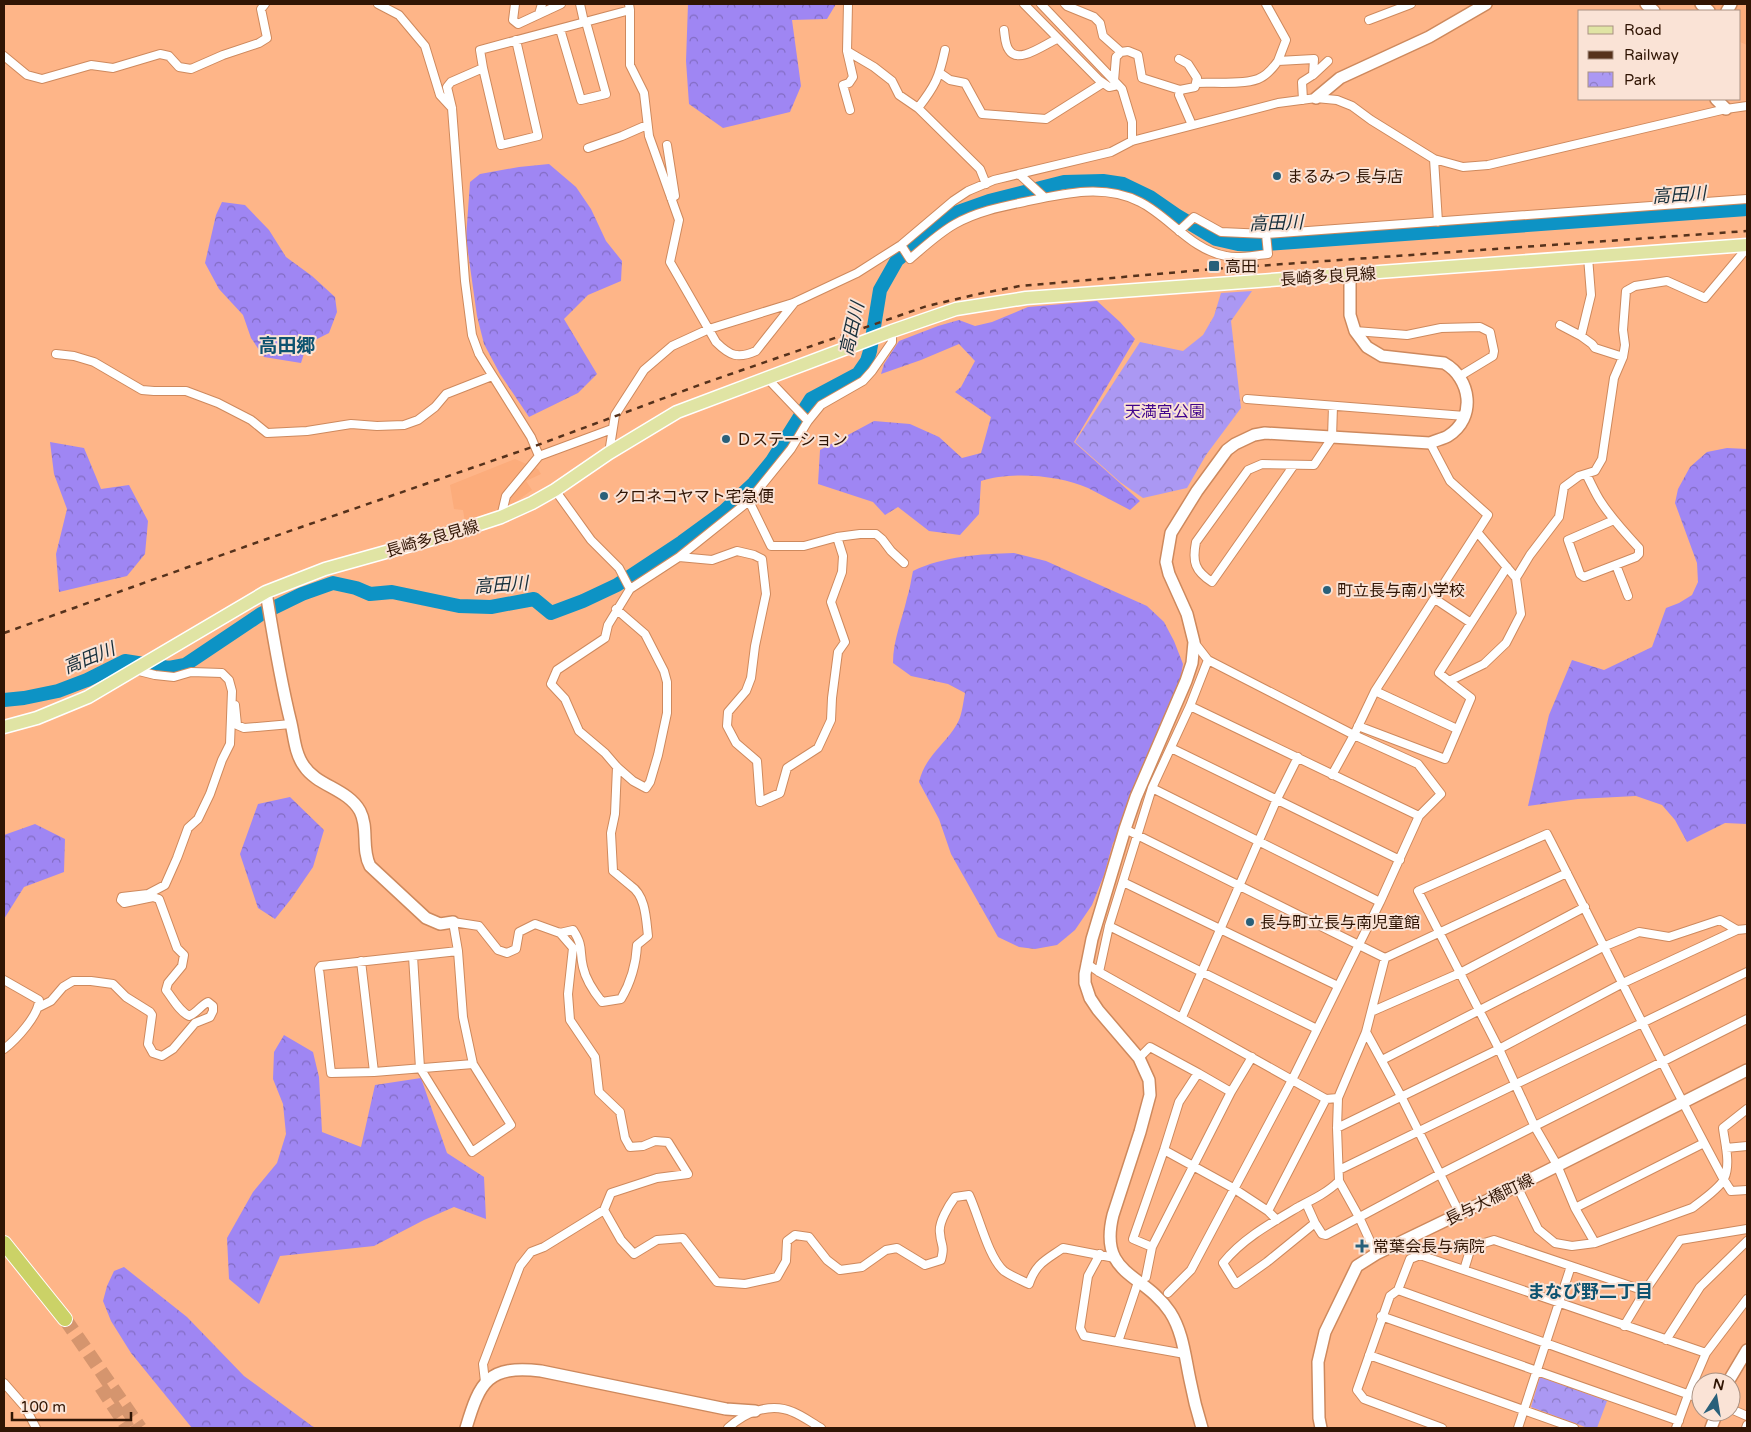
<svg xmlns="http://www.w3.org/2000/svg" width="1751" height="1432" viewBox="0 0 1751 1432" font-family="'Varela Round','Noto Sans JP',sans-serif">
<defs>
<pattern id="forest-crowns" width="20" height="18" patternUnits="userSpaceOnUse" patternTransform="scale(1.25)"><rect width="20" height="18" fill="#9f86f3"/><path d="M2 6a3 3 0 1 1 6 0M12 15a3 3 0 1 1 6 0" fill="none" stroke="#826cc3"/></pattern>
<pattern id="park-crowns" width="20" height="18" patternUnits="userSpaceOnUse" patternTransform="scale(1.25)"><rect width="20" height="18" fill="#ab98f3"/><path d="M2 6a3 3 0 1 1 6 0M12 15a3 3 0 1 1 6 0" fill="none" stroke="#8c7bc3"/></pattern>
</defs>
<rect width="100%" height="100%" fill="#feb588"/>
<path fill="#fcac7b" d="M1705,4H1747V45L1740,42V11H1712Z
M515,459L538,469L541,474L526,481L532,490L513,504L465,522L463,510L454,509L450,485Z"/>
<path fill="url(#forest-crowns)" d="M688,4H836L827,19L792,20L801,86L790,112L723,128L689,104L686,61Z
M549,164L576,187L591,209L606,241L622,261L621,281L588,295L564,319L597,374L578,393L529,417L500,374L484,344L477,316L466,238L470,182L480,174L519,167Z
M222,202L245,205L269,230L286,257L312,276L335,297L337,312L329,333L307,344L301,363L264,357L251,338L243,315L219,289L205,263L216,215Z
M1097,301L1120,322L1135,339L1074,442L1140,501L1130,510C1116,503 1102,495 1088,488C1059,475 1011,471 981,481L979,514L960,535L929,531L898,507L885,515L873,502L818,484L820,450L874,421L910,424L939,437L962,458L981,453L991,417L955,392L961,387L975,361L959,344L921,360L881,374L884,364L899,341L938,326L959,320L975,326L992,322L1028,307Z
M50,442L84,448L101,489L129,485L148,521L145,554L127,576L59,592L56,554L67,509L54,474Z
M1727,448L1747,449V824L1725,823L1687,842L1675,820L1662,805L1636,796L1578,799L1528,806L1549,715L1572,660L1604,670L1652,647L1666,608L1679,603L1692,595L1698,582L1697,563L1675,503L1678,489L1690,467L1707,452Z
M1014,553L1046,561L1147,606L1164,622L1174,641L1183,664L1177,698L1140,805L1113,843L1104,875L1092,905L1075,930L1057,945L1035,949L1019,947L998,937L951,854L939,819L919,782C925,756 945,745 957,724C962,716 963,703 965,693L948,684L911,676L893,663C893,640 902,620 907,598C910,589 911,580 913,571C944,556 980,554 1014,553Z
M290,797L324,830L313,867L291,899L275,919L258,908L240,854L258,804Z
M35,824L65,839L64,872L24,887L4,919V835Z
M284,1035L313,1052L319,1077L322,1132L361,1147L375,1085L421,1078L447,1153L484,1177L486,1219L454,1207L424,1220L374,1246L280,1256L259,1304L229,1279L227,1238L253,1192L277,1163L286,1134L283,1104L273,1079L274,1052Z
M124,1267L187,1317L244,1376L312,1426L316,1428H192L131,1353L111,1321L103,1301L107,1286L114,1271Z"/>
<path fill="url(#park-crowns)" d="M1252,291L1231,321L1241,408L1206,455L1187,488L1143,498L1120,482L1075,442L1140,342L1183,351L1203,335L1214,316L1221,293Z
M1540,1377L1607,1401L1597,1428H1588L1531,1407Z"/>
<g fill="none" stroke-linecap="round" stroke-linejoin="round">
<path stroke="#0d93c5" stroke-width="14" d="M4,700L24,698L58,691L87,680L125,661L169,668L185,665L261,614L302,594L333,583L356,588L370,594L392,592L459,606L491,607L534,599L551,613L583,601L617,585L682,542L723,512L754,483L772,461L811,399L858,374L867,361L870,351L880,290L897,260L955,213L989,201L1064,182L1103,181L1123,184L1150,197L1176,215L1216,239L1238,244L1254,245L1747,209"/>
<path stroke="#d5956e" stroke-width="14" stroke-dasharray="14 7" stroke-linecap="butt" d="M65,1319L140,1428
M101,1387L128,1428"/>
<defs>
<path id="street" d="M378,4L399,15L425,46L440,95L452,108
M515,4L513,20L518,24L561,4
M580,4L584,22
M629,4L630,10V65L644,93L649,136L679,220L670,262L716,342C730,356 738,359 756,351L794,303
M848,4L847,51L874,67L892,81L899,95L918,108L980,169L986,184
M1024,4L1099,80L1109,87L1118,85
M1041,4L1122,89L1132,122V141
M1065,4L1067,6L1094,17L1100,23L1103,36L1121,52
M1266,4L1286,40L1278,61
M539,14L542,4
M1369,20L1411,4
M560,29L581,100L606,94L586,22
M1004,30C1005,37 1005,45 1009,50C1018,65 1045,44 1057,39
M847,51L853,77L849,83L843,85L850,110
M4,56L27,75L42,79L91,65L113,68L160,54L169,56L179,67L191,69L223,55L259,43L267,38L261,9L265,4
M1179,59L1188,64L1197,78L1195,87L1180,90
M483,68L501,145L538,136L516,40
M940,73L950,80L965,83L982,114L1046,119L1103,83
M1313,75L1328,61
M1114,81L1116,57L1121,52L1128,51L1138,55L1142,78L1180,90L1179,95L1192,125
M1196,83C1213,82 1243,85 1258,79C1266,76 1273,68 1278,61L1314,59L1313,75L1302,82L1303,100
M918,108C935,86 939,78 945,50
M667,145L675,196L671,198
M588,148L622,136L647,125
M1434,159L1438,222
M1019,174L1044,197
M1179,231L1194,217L1221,232L1266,234L1747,199
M901,245L910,259C924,247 939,233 955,224C976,212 1000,207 1024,202C1061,194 1104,183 1140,202C1170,217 1191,250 1226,256C1239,259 1255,255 1268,254L1266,234
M1588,257L1591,295L1581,336L1592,344L1595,348L1623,357
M1560,325L1581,336
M1355,331L1407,335L1441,328L1480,327L1490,332L1494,351L1493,356L1460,376
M56,354L74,356L94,362L142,390L154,391H186L218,403L251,420L267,433L307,431L351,424L377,426L404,425L418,420L435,407L446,394L492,376
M767,378L808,421
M1247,399L1465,416
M609,453L615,415L644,370L672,346L709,329L793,303L857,273L901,245L953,201L968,191L994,180L1111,152L1132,141L1278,103L1316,98L1337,100L1352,106L1371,120L1434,159L1463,167L1488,165L1726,109L1747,106
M539,456L531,437L479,354L472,335L465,281L452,108L447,87L451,82L483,68L480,50L630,10
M1294,465L1212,582C1195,571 1192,562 1196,542L1248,470L1262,464L1314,465L1332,438L1333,406
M1586,474C1591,483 1595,493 1601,502C1612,519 1626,534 1639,548V554L1636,557L1584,577L1580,574L1568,540L1614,520
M555,490L591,540L619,568L630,589
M749,501L771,546H804L837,537L860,534H876L882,539L891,551L904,563
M501,517L506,496L539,456L612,429
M679,557L749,501L791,449L808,421L821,405L863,381L872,371L892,342V331
M1616,565L1628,596
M1516,578L1530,555L1559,517L1564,487L1579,476L1595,471L1602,459L1614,378L1623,357L1625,345L1623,330L1626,291L1635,286L1667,281L1705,298L1747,248
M1435,599L1471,623
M616,609L645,634L664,671L667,682V713L658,755L650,782L646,788L633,781L617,767L605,753L579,731L565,699L551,684L557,670L605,638L608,625L630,589L679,557L712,560L737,551L754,555L762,559L766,594L755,646L751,678L746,691L728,712L727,726L736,743L757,761L760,802L780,793L787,768L818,748L831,720L832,698L838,652L845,642L831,602L842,572L843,556L837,537
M1449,681L1439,673L1507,567
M1375,691L1457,729
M235,705L237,725L244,728L291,724
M1190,706L1419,816
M1358,726L1445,759L1471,698L1449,681L1484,664L1506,643L1521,614L1516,578L1478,533
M1171,748L1400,860
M1332,775L1354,735L1375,691L1488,515L1450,481L1430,443
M1152,788L1380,902
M1125,829L1385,958L1366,1032L1338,1098L1337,1128L1339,1181L1359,1217L1376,1254
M1123,882L1338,986
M1109,926L1317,1029
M458,951L321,966L319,969L331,1073L374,1072L473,1064
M413,956L420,1068L472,1152L511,1125L473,1064L463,1017L458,951L453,922L479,926L498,950L507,953L516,949L519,932L535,924L560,933L573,930C584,947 579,950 583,967C586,981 594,992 602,1002L621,999C631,982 636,965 637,945L648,936C646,920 646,896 631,886C625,881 619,876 613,871L611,833L615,814L617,767
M1385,958L1567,873
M361,961L374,1072
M1086,963L1099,972L1326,1099L1338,1098
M1099,972L1109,926L1152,788L1190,706L1208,660
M4,980L39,1000C39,1015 16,1040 4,1049
M39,1007L51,1001L63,987L73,981H91L113,984L126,997L150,1012L152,1015L148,1044L153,1053L162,1056L173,1049L195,1023L210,1017L213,1011V1006L208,1002C200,1006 197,1013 189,1016C179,1011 173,999 166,990L168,983L182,966L184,955L177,948L159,899L153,897L124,903L121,900L122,897L148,894L165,885L177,858L188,828L198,819L210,794L222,760L230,744L232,691L229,680L222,673L191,672L174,677L155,675L135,670
M1373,1011L1460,973L1585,907
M1182,1017L1277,799L1298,757
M1366,1032L1402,1098L1460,1214
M1139,1058L1150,1047L1198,1073
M1382,1060L1603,947L1639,932L1669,937L1720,920L1737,930
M1337,1128L1499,1049L1623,983L1737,930L1747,929
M1726,1148L1747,1146
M1164,1150L1233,1188L1268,1211
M1339,1170L1747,972
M1517,1186L1538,1229L1555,1243L1572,1246L1595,1243L1692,1208C1700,1202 1720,1188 1724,1179C1731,1164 1725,1144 1723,1128L1747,1109
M1306,1203L1315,1223L1267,1262L1236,1284L1223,1263C1243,1238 1273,1222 1300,1206C1314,1199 1328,1192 1339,1181
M1575,1208L1704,1143
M604,1210L621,1240L634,1254L657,1240L683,1238L717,1282L745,1284L777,1277L786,1261L787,1241L795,1235L809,1237L827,1260L840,1270L862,1267L886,1250L897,1248L925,1265L941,1260C945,1244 941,1247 940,1233C938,1223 949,1205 955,1197L969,1195C979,1216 988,1257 1004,1271C1011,1276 1021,1280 1029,1284C1036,1263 1046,1260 1063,1248L1115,1258
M1277,1220L1268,1211L1326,1099
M1315,1223L1322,1234L1326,1235L1440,1174L1747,1019
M1595,1243L1575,1208L1557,1165L1535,1127L1499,1049L1418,891L1547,834C1606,949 1662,1066 1724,1180L1731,1191L1747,1190
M1152,1247L1133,1239L1164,1150L1179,1102L1198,1073L1231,1092
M1100,1254L1088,1276L1080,1328L1084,1336L1185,1354
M1464,1270L1471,1247L1494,1240L1645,1291
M1146,1277L1152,1247L1231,1092L1252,1057
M1398,1290L1701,1399
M1168,1293L1191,1270L1292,1080L1380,902L1419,816L1441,794L1418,764L1354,735L1208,660L1194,642
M1381,1316L1679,1421
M1624,1326L1645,1291L1680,1240L1747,1229
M1666,1340L1700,1287L1747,1241
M1118,1342L1138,1282
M1706,1353L1747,1299
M1369,1355L1574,1428
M485,1382L483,1364L520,1266L531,1252L544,1247L604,1210L611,1193L657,1178L688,1174L668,1142L655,1141L643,1146L630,1147L625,1138L620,1112L599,1092L595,1057L570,1020L568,994L573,948L560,933
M4,1383L25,1407L36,1428
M1731,1409L1747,1416
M728,1428C745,1412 771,1402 793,1412C803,1416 812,1423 821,1428
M1442,1428L1364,1399L1357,1390L1390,1296L1398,1290L1410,1259L1420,1255L1706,1353L1688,1395L1676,1428
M1518,1428L1571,1266
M1746,1428L1747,1425"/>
<path id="secondary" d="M1646,4L1654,11
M1701,4L1709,11
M1727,11L1731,4
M1316,98L1340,78L1429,37L1486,4
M1716,99L1726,109
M266,592C273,635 280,679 291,723C294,736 295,754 304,766C317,786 348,789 360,811C369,828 361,849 370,866L426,918L440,924L453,922
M1728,1382L1747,1350
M466,1428C480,1381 488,1365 541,1371L726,1409L755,1411
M1202,1428C1197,1412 1193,1396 1190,1380C1185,1357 1183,1332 1170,1312C1143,1272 1098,1276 1113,1215L1140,1132L1150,1095L1149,1080L1139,1058L1098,1010L1090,998L1085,983V974L1092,939L1125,829L1136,797L1186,681L1192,663L1194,642L1187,614L1169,574L1166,562L1171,533L1197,491L1227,450L1235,444L1254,435L1265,433L1430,443C1436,440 1443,439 1448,436C1477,418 1471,378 1444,363L1382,356L1367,347L1355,331L1350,315V274
M1321,1428L1319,1418L1318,1362L1325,1332L1357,1266L1376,1254L1517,1186L1747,1070
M1711,1428L1717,1412"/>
<path id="primary" d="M4,727L37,718L88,697L266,592L325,569L443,536L501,517L532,503L555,490L609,453L677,412L892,331L956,309L1026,298L1747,245"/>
<path id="highway" d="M4,1243L65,1319"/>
</defs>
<use href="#street" stroke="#ce895d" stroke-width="10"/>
<use href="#secondary" stroke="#ce895d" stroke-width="14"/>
<use href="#primary" stroke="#fff" stroke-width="15"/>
<use href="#highway" stroke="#fff" stroke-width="16"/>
<use href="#street" stroke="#fff" stroke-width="8"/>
<use href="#secondary" stroke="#fff" stroke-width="11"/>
<use href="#primary" stroke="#e0e4a4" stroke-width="12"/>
<use href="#highway" stroke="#cbd267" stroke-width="14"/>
<path stroke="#56321c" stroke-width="2.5" stroke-dasharray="6 6" stroke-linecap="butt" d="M4,633L261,541L535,446L702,384L927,306L978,294L1020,286L1214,269L1747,231"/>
</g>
<g fill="#29607a" stroke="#fae3d6" stroke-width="2">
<circle cx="1277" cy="176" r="5"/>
<rect x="1208" y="260" width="12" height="12" rx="2.5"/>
<circle cx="726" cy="439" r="5"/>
<circle cx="604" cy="496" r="5"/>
<circle cx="1327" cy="590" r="5"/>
<circle cx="1250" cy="922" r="5"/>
<path d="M1359.5 1238.5h5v5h5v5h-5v5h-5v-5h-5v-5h5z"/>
</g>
<g text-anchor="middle" stroke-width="4" stroke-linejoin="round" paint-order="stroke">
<g font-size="16" fill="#301504" stroke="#fae3d6" text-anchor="start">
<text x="1287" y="182">まるみつ 長与店</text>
<text x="1225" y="272">高田</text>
<text x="736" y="445">Ｄステーション</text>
<text x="614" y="502">クロネコヤマト宅急便</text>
<text x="1337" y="596">町立長与南小学校</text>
<text x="1260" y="928">長与町立長与南児童館</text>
<text x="1373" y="1252">常葉会長与病院</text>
</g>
<g font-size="16" fill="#301504" stroke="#fae3d6">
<text transform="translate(1328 276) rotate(-4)" y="6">長崎多良見線</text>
<text transform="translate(432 538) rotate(-16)" y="6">長崎多良見線</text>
<text transform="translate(1489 1199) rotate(-26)" y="6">長与大橋町線</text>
</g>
<g font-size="16" fill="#41058d" stroke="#fae3d6">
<text x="1165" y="417">天満宮公園</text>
</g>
<g font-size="18" font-style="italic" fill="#172f3b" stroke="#fae3d6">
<text transform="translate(1679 195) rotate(-4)" y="6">高田川</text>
<text transform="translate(1276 223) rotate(-2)" y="6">高田川</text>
<text transform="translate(852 329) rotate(-77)" y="6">高田川</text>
<text transform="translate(501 585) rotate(-4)" y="6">高田川</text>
<text transform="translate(89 658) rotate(-22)" y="6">高田川</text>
</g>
<g font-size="18" font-weight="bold" fill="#0d5370" stroke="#fae3d6">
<text x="1590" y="1298">まなび野二丁目</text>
</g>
<g font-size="19" font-weight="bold" fill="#0d5370" stroke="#fae3d6">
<text x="287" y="352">高田郷</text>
</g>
</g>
<rect width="1751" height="1432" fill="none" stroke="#301504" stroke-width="10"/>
<rect x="1578" y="10" width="162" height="90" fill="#fae3d6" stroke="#a99182"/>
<rect x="1588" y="26" width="25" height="8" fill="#e0e4a4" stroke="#a99182"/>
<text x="1624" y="35" font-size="15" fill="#301504">Road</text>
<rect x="1588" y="51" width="25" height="8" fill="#56321c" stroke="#a99182"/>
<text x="1624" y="60" font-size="15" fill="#301504">Railway</text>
<rect x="1588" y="72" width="25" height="15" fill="url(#park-crowns)" stroke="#a99182"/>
<text x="1624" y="85" font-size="15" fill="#301504">Park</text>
<g transform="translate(1716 1397) rotate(12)"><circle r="24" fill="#fae3d6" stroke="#a99182"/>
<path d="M0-4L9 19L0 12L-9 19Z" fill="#29607a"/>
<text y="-8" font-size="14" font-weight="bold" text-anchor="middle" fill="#301504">N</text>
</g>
<path d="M12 1412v8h119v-8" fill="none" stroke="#301504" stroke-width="2.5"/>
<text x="20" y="1412" font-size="15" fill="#301504" stroke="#fae3d6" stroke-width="4" paint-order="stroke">100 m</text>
</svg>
